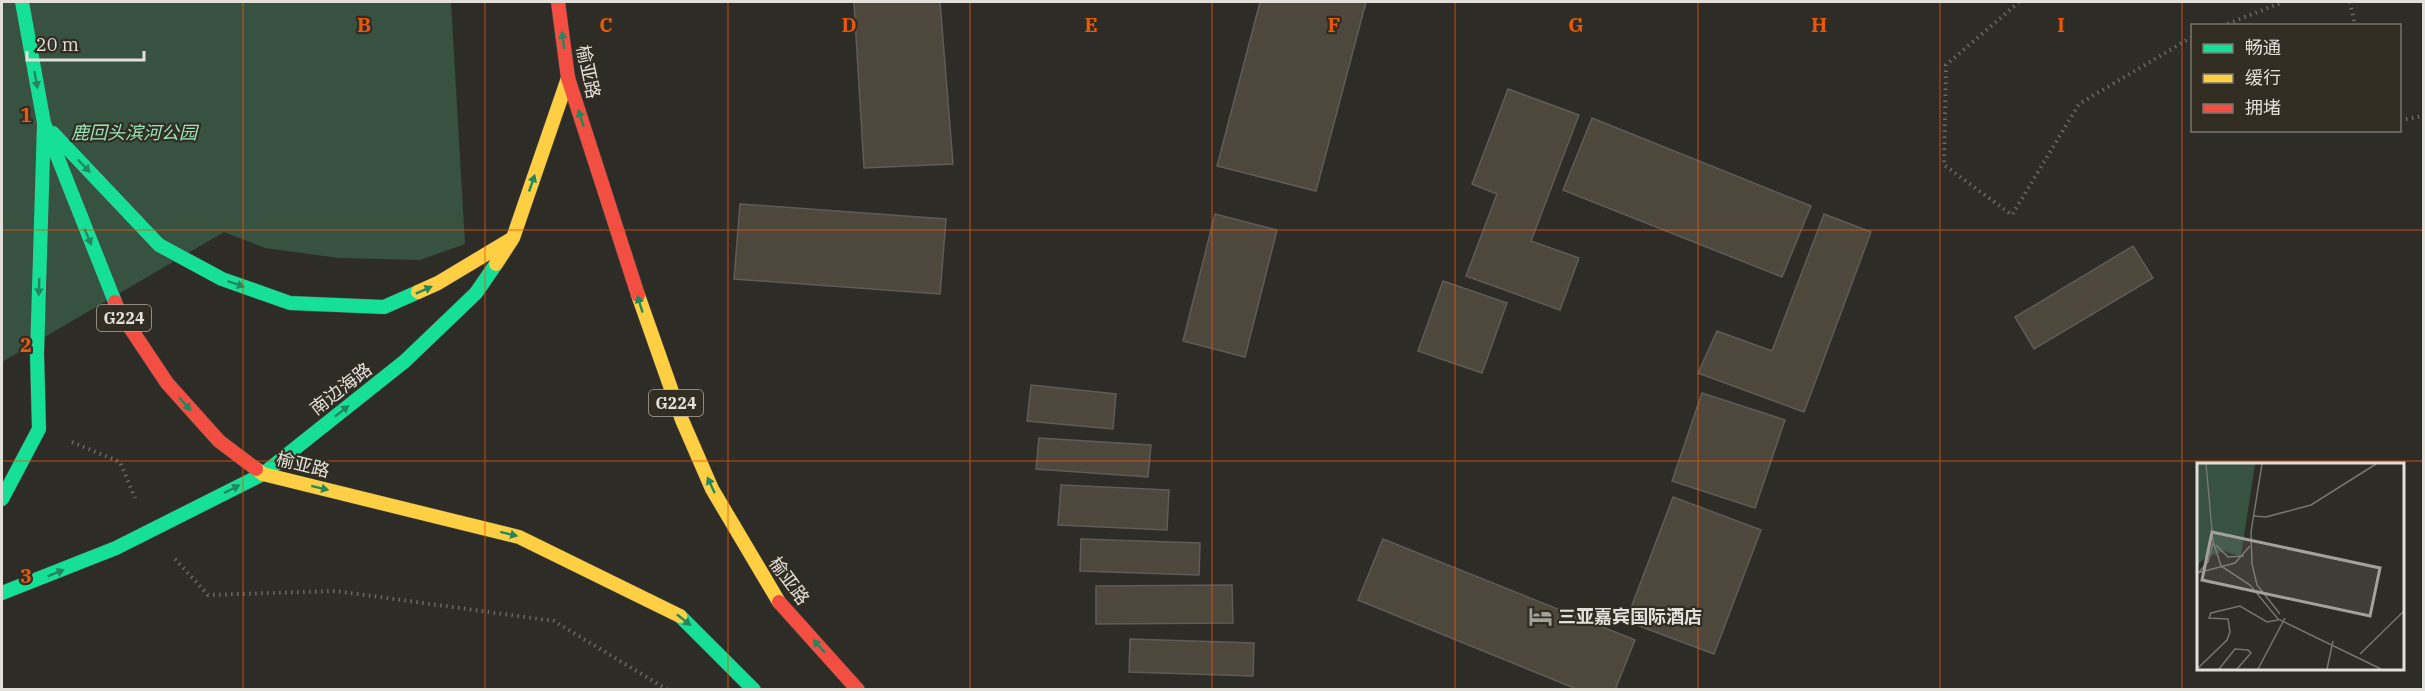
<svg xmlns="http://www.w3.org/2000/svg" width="2425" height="691" viewBox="0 0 2425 691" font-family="'IBM Plex Serif','Noto Sans SC',serif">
<rect width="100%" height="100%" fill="#2e2c26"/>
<path fill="#375240" d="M2,2H451L465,244L420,260L339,258L265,248L224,232L2,362Z"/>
<path fill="#4d473c" stroke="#5f5c58" stroke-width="1.5" d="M854,2H940L953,164L864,168Z
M1260,2H1366L1316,191L1217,166Z
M1508,89L1579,115L1531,241L1579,258L1560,310L1466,276L1497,194L1472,184Z
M1592,118L1811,206L1782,277L1563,190Z
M740,204L946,219L940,294L734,279Z
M1215,214L1277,230L1245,357L1183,341Z
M1824,214L1871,232L1804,412L1698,373L1717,331L1772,351Z
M2133,246L2153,278L2034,349L2015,317Z
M1443,281L1507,303L1482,373L1418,351Z
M1031,385L1116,394L1113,429L1027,421Z
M1702,393L1785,420L1755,508L1672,481Z
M1039,438L1151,445L1148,477L1036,469Z
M1061,485L1169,490L1167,530L1058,525Z
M1673,497L1761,530L1714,654L1626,621Z
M1081,539L1200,543L1199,575L1080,571Z
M1383,539L1635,640L1615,690H1579L1358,600Z
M1232,585L1233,623L1096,624V586Z
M1130,639L1254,643L1253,676L1129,672Z"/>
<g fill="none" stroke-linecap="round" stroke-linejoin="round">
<defs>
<path id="fast" d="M22,2L44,123L115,302
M53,133L159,245L222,279L290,303L384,307L418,292
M2,499L39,429L37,354L44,123
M2,593L116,548L263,474L405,361L476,293L496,264
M680,616L754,690"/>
<path id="slow" d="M496,264L513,238L568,78
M418,292L438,283L513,238
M638,295L682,420L712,489L779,602
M256,469L263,474L519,537L680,616"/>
<path id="jam" d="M558,2L568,78L638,295
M115,302L119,311L167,383L219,441L256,469
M779,602L858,690"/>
</defs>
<use href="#fast" stroke="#4a4844" stroke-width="15"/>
<use href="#slow" stroke="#4a4844" stroke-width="15"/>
<use href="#jam" stroke="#4a4844" stroke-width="15"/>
<path stroke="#6b6863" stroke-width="4" stroke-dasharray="1.5 4.5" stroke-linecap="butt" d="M2019,2L1946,65L1944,165L2012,215L2079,104L2192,37
M2350,2L2355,26
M2222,26L2283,2
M2400,120L2424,116
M72,442L120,462L135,498
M175,559L208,595L336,591L554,621L668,690"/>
<use href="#fast" stroke="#16e098" stroke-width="14"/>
<use href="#slow" stroke="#ffcf43" stroke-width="14"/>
<use href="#jam" stroke="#f24e42" stroke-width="14"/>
</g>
<defs><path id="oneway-solid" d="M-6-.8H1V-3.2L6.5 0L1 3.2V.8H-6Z" transform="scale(1.5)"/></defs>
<g fill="#24865e">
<use href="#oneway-solid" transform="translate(563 40) rotate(-97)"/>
<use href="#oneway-solid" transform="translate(36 80) rotate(80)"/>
<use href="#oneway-solid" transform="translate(581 118) rotate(-108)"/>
<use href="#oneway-solid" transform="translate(84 166) rotate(46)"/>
<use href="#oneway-solid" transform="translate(532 183) rotate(-71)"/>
<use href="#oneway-solid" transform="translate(88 237) rotate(67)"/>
<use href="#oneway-solid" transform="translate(236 284) rotate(19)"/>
<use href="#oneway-solid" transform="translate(39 287) rotate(92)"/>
<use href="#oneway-solid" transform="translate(424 290) rotate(-24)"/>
<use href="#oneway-solid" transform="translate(640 304) rotate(-107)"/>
<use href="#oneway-solid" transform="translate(185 404) rotate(48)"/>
<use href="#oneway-solid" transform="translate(342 411) rotate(-38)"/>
<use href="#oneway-solid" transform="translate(711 485) rotate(-115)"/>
<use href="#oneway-solid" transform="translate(320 488) rotate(14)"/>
<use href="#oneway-solid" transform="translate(232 489) rotate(-27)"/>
<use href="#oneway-solid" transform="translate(509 534) rotate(14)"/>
<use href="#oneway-solid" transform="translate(56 573) rotate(-22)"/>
<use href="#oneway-solid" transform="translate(684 620) rotate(38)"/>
<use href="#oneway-solid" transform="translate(819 646) rotate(-132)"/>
</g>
<path fill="none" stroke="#e8590c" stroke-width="1.5" stroke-opacity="0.55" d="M243,2V690M485,2V690M728,2V690M970,2V690M1212,2V690M1455,2V690M1698,2V690M1940,2V690M2182,2V690M2,230H2424M2,461H2424"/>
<defs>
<symbol id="hotel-bare" viewBox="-9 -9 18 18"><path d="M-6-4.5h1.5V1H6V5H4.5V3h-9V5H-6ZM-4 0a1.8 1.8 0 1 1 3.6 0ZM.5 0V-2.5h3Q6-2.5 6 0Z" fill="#a4a19b" stroke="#312d23" stroke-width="2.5" paint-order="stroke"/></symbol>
</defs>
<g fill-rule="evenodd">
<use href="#hotel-bare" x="1524" y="600" width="33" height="33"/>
</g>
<g text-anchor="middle" stroke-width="4.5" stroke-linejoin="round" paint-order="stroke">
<g fill="#312d23" stroke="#aeaaa3" stroke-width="1.5">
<rect x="97" y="305" width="54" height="26" rx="4.5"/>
<rect x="649" y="390" width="54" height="26" rx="4.5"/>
</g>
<g font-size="16" font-weight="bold" fill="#e3e0da">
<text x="124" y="324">G224</text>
<text x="676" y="409">G224</text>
</g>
<g font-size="18" fill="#e3e0da" stroke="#312d23">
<text transform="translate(588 72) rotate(78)" y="6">榆亚路</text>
<text transform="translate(341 389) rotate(-38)" y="6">南边海路</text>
<text transform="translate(303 465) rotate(14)" y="6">榆亚路</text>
<text transform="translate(789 581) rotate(54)" y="6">榆亚路</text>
</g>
<g font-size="18" font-style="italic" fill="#98e5b6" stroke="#312d23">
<text x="134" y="139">鹿回头滨河公园</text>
</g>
<g font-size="18" font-weight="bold" fill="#e3e0da" stroke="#312d23" text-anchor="start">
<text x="1558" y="623">三亚嘉宾国际酒店</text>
</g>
</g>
<g transform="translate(2197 463)">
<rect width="207" height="207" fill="#2e2c26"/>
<path d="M0,1H58L44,93L27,88L8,95L0,102Z" fill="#375240"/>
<path fill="none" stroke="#76746e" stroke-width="1.5" d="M9,1L16,78L24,103L53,122L81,156L184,206M65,1L54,69L55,101L60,122L83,151M57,53L69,54L114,42L179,1M19,82L31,94L47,93M0,110L38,100L53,83M1,110L11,99L16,80M163,191L207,148M0,206L30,177L33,169L31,156L12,155L14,150L43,143L70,159L81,157M22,206L38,186L51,187L54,190L40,206M61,206L88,155M130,206L136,178"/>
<path fill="#a4a19b" fill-opacity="0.15" stroke="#a4a19b" stroke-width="3" d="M15,69L183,105L173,153L5,117Z"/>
<rect width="207" height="207" fill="none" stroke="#e3e0da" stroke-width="3"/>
</g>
<g font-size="20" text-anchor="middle" font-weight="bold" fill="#e8590c" stroke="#312d23" stroke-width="4.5" stroke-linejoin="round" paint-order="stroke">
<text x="364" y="32">B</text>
<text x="606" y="32">C</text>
<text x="849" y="32">D</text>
<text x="1091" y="32">E</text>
<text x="1334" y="32">F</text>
<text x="1576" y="32">G</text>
<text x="1819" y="32">H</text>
<text x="2061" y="32">I</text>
<text x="26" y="122">1</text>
<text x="26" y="352">2</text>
<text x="26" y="583">3</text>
</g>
<rect width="2425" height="691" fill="none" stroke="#e3e0da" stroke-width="6"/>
<rect x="2191" y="24" width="210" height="108" fill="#312d23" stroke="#78756c" stroke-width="1.5"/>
<rect x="2203" y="44" width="30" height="9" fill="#16e098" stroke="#78756c" stroke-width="1.5"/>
<text x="2245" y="54" font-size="18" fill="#e3e0da">畅通</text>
<rect x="2203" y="74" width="30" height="9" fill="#ffcf43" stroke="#78756c" stroke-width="1.5"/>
<text x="2245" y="84" font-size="18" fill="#e3e0da">缓行</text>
<rect x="2203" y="104" width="30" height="9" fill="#f24e42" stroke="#78756c" stroke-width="1.5"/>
<text x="2245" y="114" font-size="18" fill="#e3e0da">拥堵</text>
<path d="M27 51v9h117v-9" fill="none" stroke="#e3e0da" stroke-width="3"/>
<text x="36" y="51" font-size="18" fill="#e3e0da" stroke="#312d23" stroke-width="4.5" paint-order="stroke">20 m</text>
</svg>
